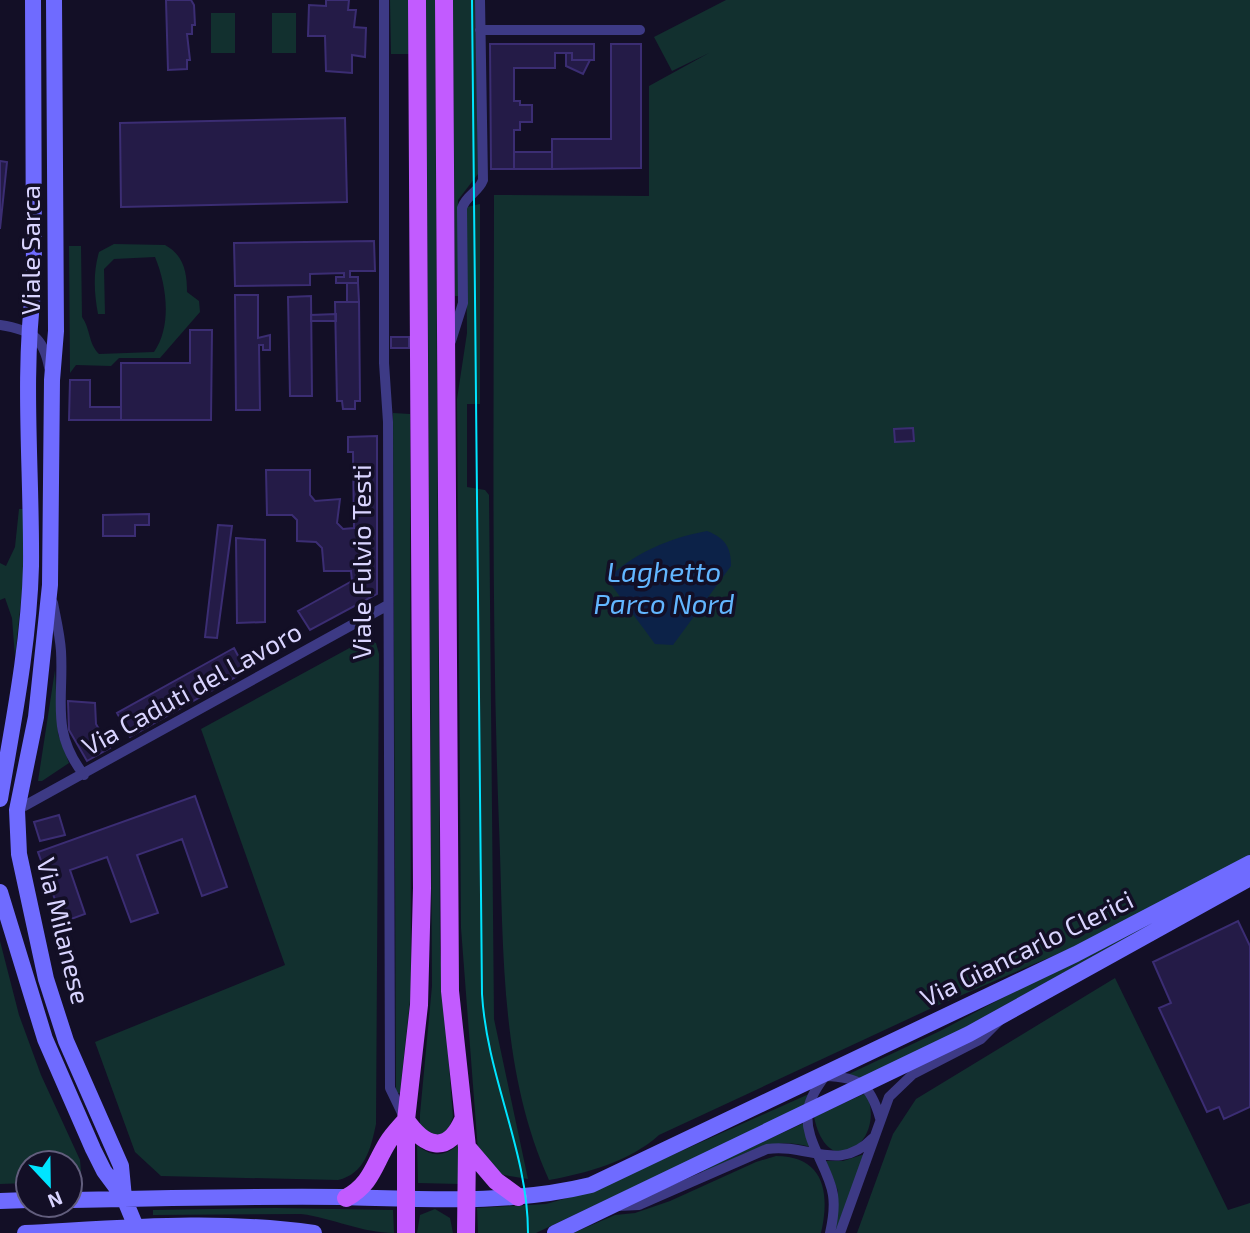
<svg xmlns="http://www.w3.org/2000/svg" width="1250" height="1233" viewBox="0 0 1250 1233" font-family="'Exo 2',sans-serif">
<rect width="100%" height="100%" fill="#130f26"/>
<path fill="#12302f" d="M390,0H408L409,54H391Z
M426,0H435L440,950L453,1117L447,1133L437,1137L420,1127V1114L432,986Z
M453,0H476L478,174L458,200L459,296H455Z
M726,0H1250V859L1102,935L934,1007L659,1135C629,1162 587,1173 549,1180C499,1069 504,946 499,826C491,616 494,406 494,195L649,196V86L709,53L672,71L654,37Z
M211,13H235V53H211Z
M272,13H296V53H272Z
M480,204V404H467V487L485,490L489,495L494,1019L528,1179L498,1174L478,1151L461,928L457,399L467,333L466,211L467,207Z
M114,244L165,245C184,255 187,273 187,292L199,301L200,312L160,358H119L111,366L76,365L70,373L69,246H81L82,317C91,330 88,343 99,354L154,352C172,326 167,286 155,257L114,259L104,269L105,314H98C94,292 93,273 99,252Z
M393,413L410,414L411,991L400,1093H396Z
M19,509H23V581L15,657L12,618L5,598L0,600V563L6,566L15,547Z
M366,639L376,643L379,654L376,1124C371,1148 365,1174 338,1180L161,1176L135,1152L95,1042L285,965L201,729Z
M55,670L58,734L69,763L42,781H38Z
M1178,905L1162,918L935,1044L861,1079L849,1074L940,1031Z
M0,941L19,1015L41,1075L80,1160L81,1171L70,1182V1163H28V1183L0,1184Z
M1115,978L1228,1210L1250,1203V1233H857L893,1134L916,1099Z
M866,1093C888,1139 829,1187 814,1117Z
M809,1094L805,1106L536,1233H478L477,1208L546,1204L592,1191Z
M804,1123L810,1147C769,1134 740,1157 703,1174L702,1170Z
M459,1144L460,1184L418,1183L417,1145C433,1158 444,1157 459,1144Z
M865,1154L837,1232L834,1230L838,1191L826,1161H843Z
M776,1156C825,1156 830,1194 821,1233H573L615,1215L635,1213L670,1201L756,1162Z
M276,1208L393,1210L394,1233C362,1233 333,1218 301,1214L153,1215V1210Z
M435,1209L450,1218L453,1233H417L420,1215Z"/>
<path fill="#0c2248" d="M707,531C725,538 731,547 731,566L673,645L655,644L607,579C634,553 669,538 707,531Z"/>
<path fill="#241b47" stroke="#3b2d73" stroke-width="2" d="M166,0H191L194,5L195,25H192V34H187L190,60H187V69L168,70Z
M326,0H349L348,10H356L354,27L366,28L365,57L352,55V73L326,71L325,36H308L309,5L326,6Z
M490,44H594V60H572V53H555V68H514V101H520V105H532V122H520V130H514V169H491Z
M611,44H641V168L552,169V139H611Z
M566,53H572V60H590L583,74L566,66Z
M345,118L347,202L121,207L120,123Z
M514,152H552V169H514Z
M0,161L7,162L0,229Z
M374,241L375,271H350V277H358V283H336V277H344V273L310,274V285L235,286L234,243Z
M347,283H358L359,302H347Z
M235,295H258V338L270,335V350H263V345H259L260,410H236Z
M311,296L312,396H290L288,297Z
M335,302H359L360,401H355V409H343L342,401H337Z
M336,314V321H311V315Z
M190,330H212L211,420H121V363H190Z
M391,337H409V348H391Z
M70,380H90V407H121V420H69Z
M913,428L914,441L895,442L894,429Z
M377,436V594L310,630L298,611L352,581L351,571H324L322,548L316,542L297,541V520L292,515H267L266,470H310V495L315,501L340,499L337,523L343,529L354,528L353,452H348V437Z
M149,514V525H135V536H103V515Z
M218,525L232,526L217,638L205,637Z
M236,538L265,540V622L237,623Z
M234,648L246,671L130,737L117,713Z
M68,701L95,703L96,724L110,748L87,761L69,730Z
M195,796L227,887L202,896L182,839L137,855L158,913L131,922L107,857L70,870L85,914L63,922L38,852Z
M59,815L65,835L40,841L34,822Z
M1238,921L1250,946V1107L1224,1119L1219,1107L1207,1112L1159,1008L1171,1003L1153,962Z"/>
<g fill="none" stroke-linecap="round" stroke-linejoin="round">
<path stroke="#3d3a85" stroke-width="10" d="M384,0V363L388,422L390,1088L404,1117
M480,30H640
M0,325C31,330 43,336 49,367
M451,341L463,303L462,208C466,195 478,193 483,180L480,0
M53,603C56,619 60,635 61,651C64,701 50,731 84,775
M17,810L388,605
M618,1206L639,1205L767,1149C809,1143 838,1174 873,1138
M830,1233C833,1220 835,1208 833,1195C829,1167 803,1140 808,1110C810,1097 818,1086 825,1076C860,1077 870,1084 880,1118
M840,1233L889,1097L913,1074L981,1039L1002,1018"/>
<path stroke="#6f6bff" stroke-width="16" d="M54,0L56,331L52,380L50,585L36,717L17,810L19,854L46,979L66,1041L121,1166L124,1198
M0,799C13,723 29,644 31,566C32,472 22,378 34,284L33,0
M0,892L45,1039L93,1149L104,1171L124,1198L136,1227
M70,1200C161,1198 251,1196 342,1197C426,1199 509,1205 591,1185L1076,954L1250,863
M0,1201L28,1200
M25,1233C121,1228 218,1219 314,1233
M555,1233L969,1034L1250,878"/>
<path stroke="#c25bff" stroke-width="18" d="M444,0L450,991L467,1147L466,1233
M406,1120C424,1146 447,1156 463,1120
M467,1147L496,1181L518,1197
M346,1198C372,1184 374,1164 388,1142C393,1134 400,1127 406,1120
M406,1233V1120L419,1005L422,888L417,0"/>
<path stroke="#00e5ff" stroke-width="2" d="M472,0L482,994C487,1078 528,1151 528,1233"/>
</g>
<g text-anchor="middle" stroke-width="7" stroke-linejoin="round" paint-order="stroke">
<g font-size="26" fill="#d9d4ff" stroke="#130f26">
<text transform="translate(31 250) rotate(-90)" y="9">Viale Sarca</text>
<text transform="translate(362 562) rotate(-90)" y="9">Viale Fulvio Testi</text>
<text transform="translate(192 689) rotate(-29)" y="9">Via Caduti del Lavoro</text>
<text transform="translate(63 931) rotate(76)" y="9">Via Milanese</text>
<text transform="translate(1027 949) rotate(-26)" y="9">Via Giancarlo Clerici</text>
</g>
<g font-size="28" font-style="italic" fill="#62b6ff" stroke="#130f26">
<text x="664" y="582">Laghetto<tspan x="664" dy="32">Parco Nord</tspan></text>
</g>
</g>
<g transform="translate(49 1184) rotate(158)"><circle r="33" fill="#130f26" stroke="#625e7d" stroke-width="2"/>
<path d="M0-5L12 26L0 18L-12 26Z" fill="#00e5ff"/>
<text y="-10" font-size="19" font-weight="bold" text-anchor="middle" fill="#d9d4ff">N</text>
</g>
</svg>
